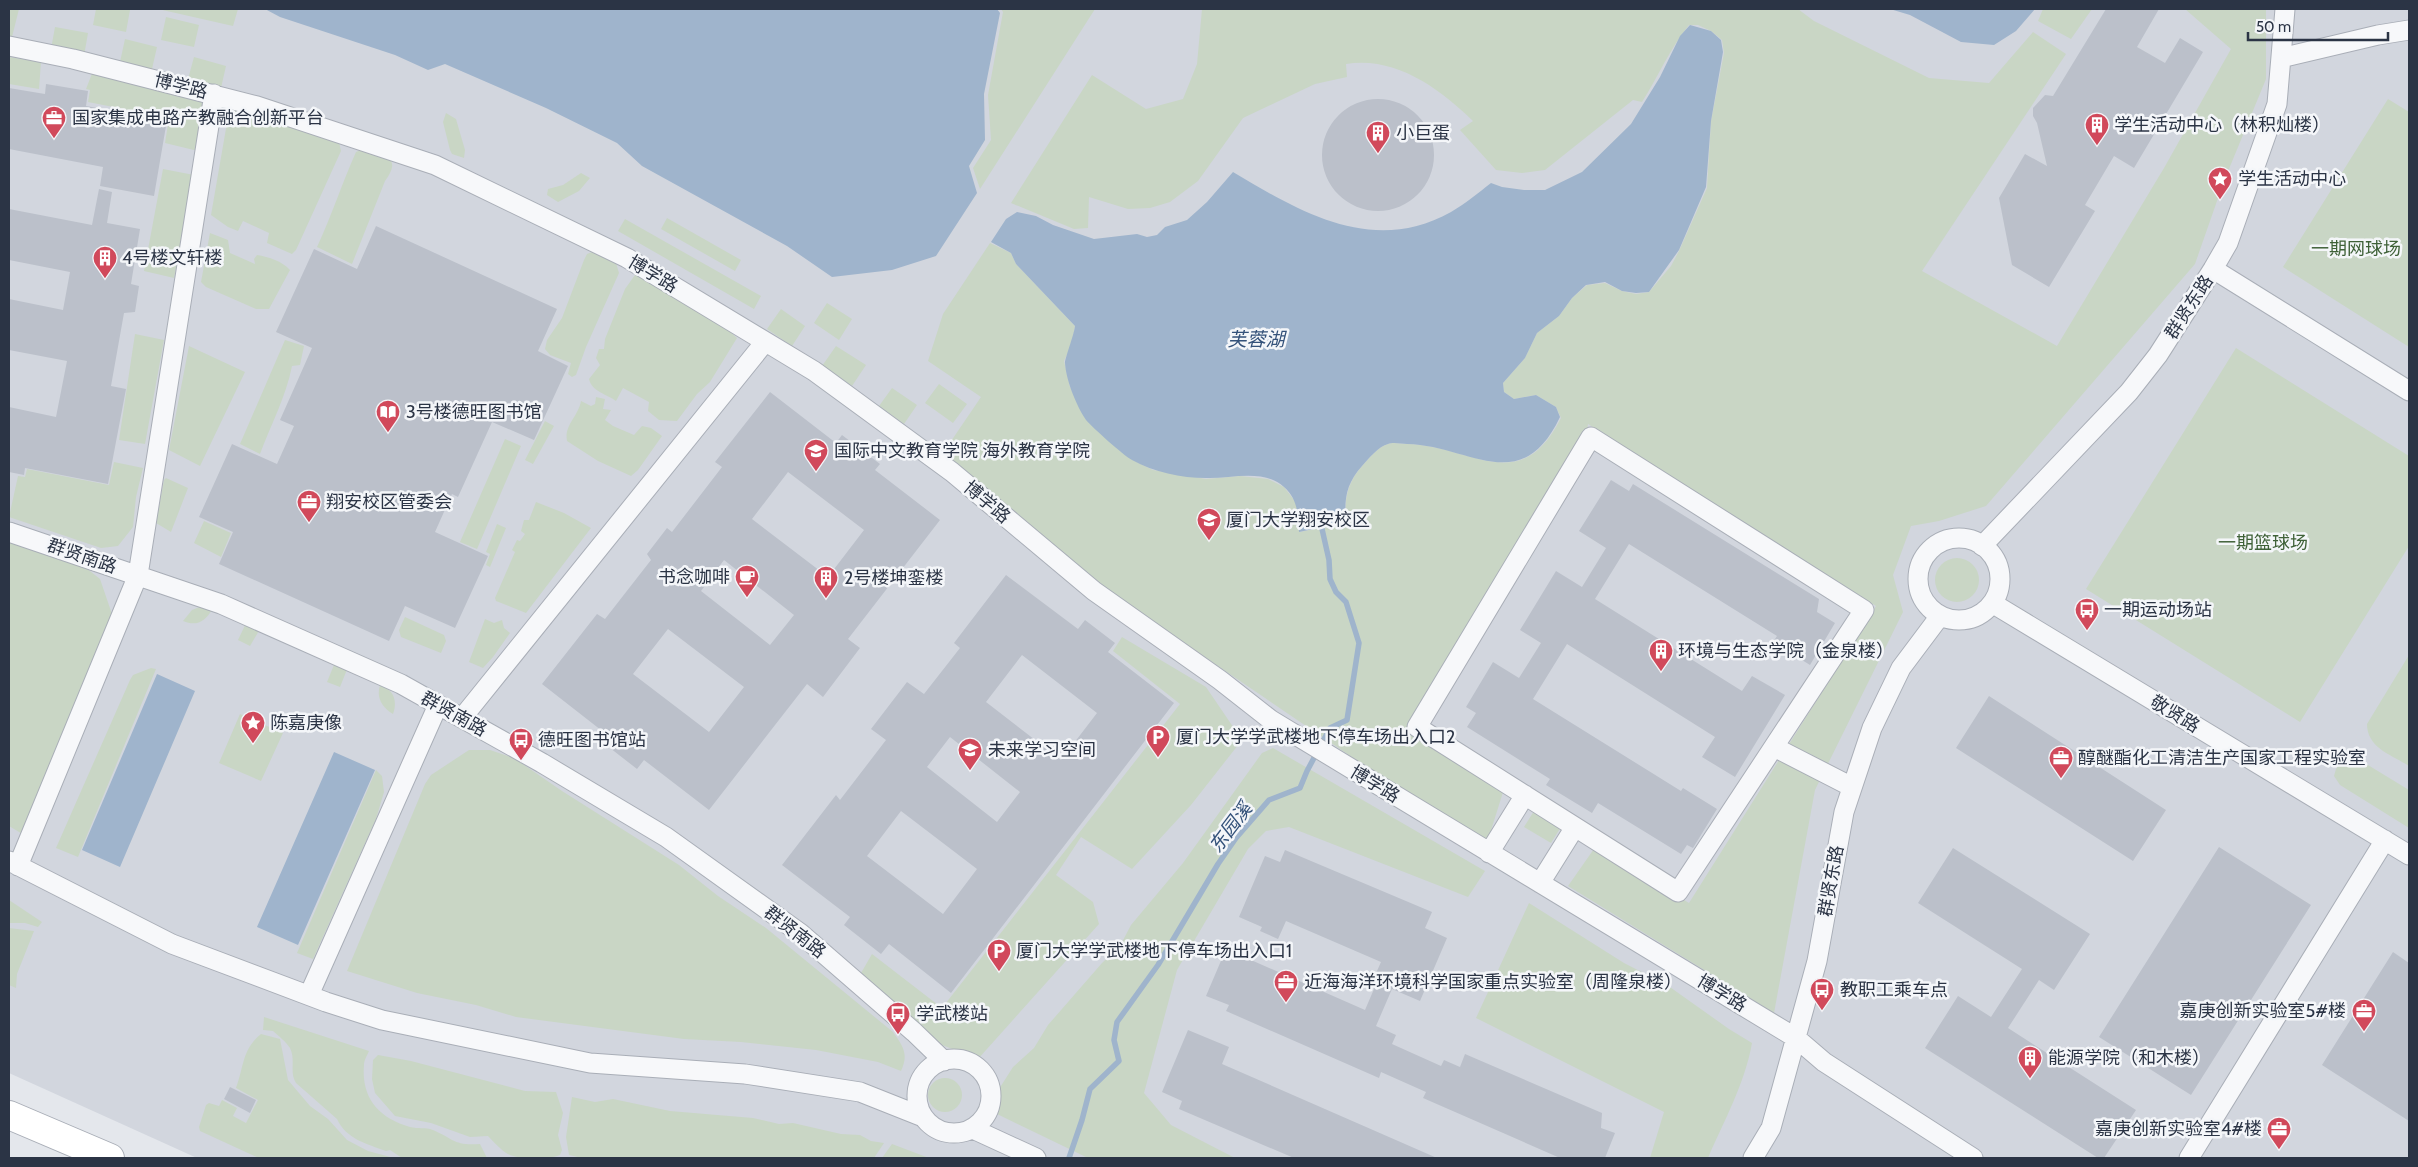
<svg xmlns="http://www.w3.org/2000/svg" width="2418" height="1167" viewBox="0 0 2418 1167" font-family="Cabin,'Noto Sans SC',sans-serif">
<rect width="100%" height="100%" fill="#e4e7ec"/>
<path fill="#d2d6de" d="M9,9H2409V1158H197L9,1073Z"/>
<path fill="#c9d6c5" d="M9,9H19L12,37H9Z
M96,9L130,10L126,32L93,25Z
M158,9H238L233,26Z
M1001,9H1095L980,189L973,168L991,140L988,95L1003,12Z
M1202,9H1798L1814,21L1929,78L1989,83L2033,32L2066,54L1922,271L2057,346L2164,168L2231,49L2185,9H2266V79L2224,181L2195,264L1986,506L1939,521L1911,526L1893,575L1903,612L1815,790L1774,1013L1568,886L1596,846L1689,903L1876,606L1588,424L1587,431L1405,731L1504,789L1487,843L1365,766L1093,581L943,453L981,397L928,361L943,314L990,243L1011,253L1016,264L1075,326L1072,344L1064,361L1070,387L1087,420L1131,459L1153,470L1206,479L1240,476L1268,479L1284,487L1298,505L1300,532L1346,522C1344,500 1347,483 1362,466C1368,459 1379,446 1388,444C1393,442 1402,444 1407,444C1471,445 1520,499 1561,418L1556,407L1536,395L1514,399L1504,392L1503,383L1525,358L1537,333L1559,316L1572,298L1587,285L1605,283L1622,291L1636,294L1649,292L1671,266L1679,251L1707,188L1711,121L1724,53L1722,40L1711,31L1698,25H1689C1670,48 1658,77 1642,102L1633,100L1545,170L1522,173L1496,170L1460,130L1473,121C1440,89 1396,56 1346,64L1347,77L1315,84L1243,118L1198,181L1170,202L1150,208L1128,209L1089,197L1088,228L1074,229L1011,203L1092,75L1146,109L1183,99L1197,64Z
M2043,9H2092L2071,39L2038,21Z
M166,17L199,25L194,47L161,40Z
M55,27L88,33L84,56L51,49Z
M125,39L157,47L152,69L120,62Z
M9,57L41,62L39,89L9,84Z
M194,57L226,66L221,88L188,79Z
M93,71L147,88L185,94L208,103L198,151L165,143L169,118L88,102L90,90L86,89Z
M2388,99L2409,112V347L2283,267Z
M236,109L339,142L341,151L296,250L292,254L267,243L269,233L243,221L238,231L228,227L211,215L228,117L231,110Z
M446,113L456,119L465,150L464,158L452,154L450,150L443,122Z
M363,149C384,156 403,156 385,181L352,264L317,247C332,215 342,183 356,152Z
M163,169L194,175L174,278L144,271Z
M581,173L590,178L579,191L558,202L547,195L548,189L563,185Z
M667,218L741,260L735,271L661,229Z
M625,219L761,296L754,309L618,231Z
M210,233L228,240L230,253L255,264L254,259L257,255C269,257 282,261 290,270L269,309H256L206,287L201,282Z
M592,252H597L616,263L619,273L586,347L576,375L572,377L568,374L571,363L550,355L545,349L547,340L562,318L584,260L587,254Z
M635,275L643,276L708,318L726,328L737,338L710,382L697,394L677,421L659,420L648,411L649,402L623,388L616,401C607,394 592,392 589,379L600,365L596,358L599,349H604L605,339L625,289Z
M827,303L852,319L839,340L814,323Z
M781,309L805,326L792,346L767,329Z
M135,334L164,340L145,444L119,440Z
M285,340L304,346L300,365L292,366C286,397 271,424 260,454L240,444Z
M189,346L245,372L200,466L169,450Z
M836,346L866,365L852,386L822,366Z
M2236,348L2409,456V546L2300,722L2086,589Z
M939,384L967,404L953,423L925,403Z
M892,388L917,405L904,424L879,406Z
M596,397L605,399L603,409L611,410L605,420L613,426L634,435L642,426L651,428L662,436L638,470L631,476L598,461L567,441C564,425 578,417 581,401L591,406L595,404Z
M545,421L554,426L533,464L525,460Z
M505,439L521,446L477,549L460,542Z
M114,462L143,468L136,497L133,527L118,546L101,548L9,517L18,476L25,477L27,469L109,485Z
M166,478L188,488L171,532L156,523L164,480Z
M536,502L564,513L591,528L526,613L496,601L495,598L515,552L512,550L517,540L520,541L525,534L521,531L524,520H529Z
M204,521L231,533L221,557L194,543Z
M497,524L506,528L490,567L486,565L490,554L486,552Z
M9,540L75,559L100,579L113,617L24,835L9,826Z
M1935 580a22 22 0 1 1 44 0a22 22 0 1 1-44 0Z
M202,606L212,610C205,621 197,627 183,621L192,610Z
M405,617L444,635L446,641L441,653L401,637L399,630Z
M485,619L494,623L502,620L504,628L510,633L493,657L483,668L469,662Z
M247,621L260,629L250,646L238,640Z
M1122,637L1206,687L1242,740L1191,805L1132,869L1081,837L1056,875L1093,902L1099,924L978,1059L942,1045L861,973L872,954L942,1008L1180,704L1113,651Z
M2409,655V766C2392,755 2367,748 2367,724Z
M336,660L348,667L340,687L327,682Z
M151,668L156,669L78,857L56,848L130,680L133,675Z
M380,685C393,689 398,700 393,714C382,707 376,698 380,685Z
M240,714L283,733L261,781L219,763Z
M1273,748L1485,871L1468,897L1289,827L1266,831L1248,849L1177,970L1144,1093L1171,1125L1235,1158H1088L997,1114L999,1089L1013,1067L1034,1048L1048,1025L1102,963L1120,946L1131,925L1183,863L1262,753Z
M469,750H490L514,758L562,791L679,865L718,896L766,928L893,1032C903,1046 909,1054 901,1071L878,1062L816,1050L741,1042L684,1039L516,1017L476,1005L417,993L347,971L425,784L431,775Z
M2363,762L2409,790V828L2340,785L2334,776L2336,769L2340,763Z
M376,770L382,776L384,792L376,819L313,959L297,953Z
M1534,811L1561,827L1551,843L1524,827Z
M9,900L42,922L38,927L25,923H9Z
M1529,903L1624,963L1667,985L1729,1029L1752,1043C1745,1083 1724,1121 1708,1158H1650L1664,1112L1476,1018Z
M9,928L34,931L17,974L16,988L9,985Z
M264,1017L369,1051C367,1056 364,1060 364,1065C361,1098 379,1118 410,1127C418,1129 425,1127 433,1130C454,1139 454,1146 480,1144L487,1158H402L390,1150L386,1151C367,1144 346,1139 337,1119L296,1083C289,1072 296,1060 290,1048C286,1042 279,1036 273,1031L263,1030Z
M261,1034L280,1039L288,1080L310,1106L328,1119L347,1140L368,1151L394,1158H259L200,1131L199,1127L206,1105L209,1103L219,1106L222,1100L237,1108L233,1116L246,1123L258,1100L236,1088C244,1067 242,1049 261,1034Z
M378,1055L411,1061L525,1091L556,1092L563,1113L558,1135L562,1150L560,1155C552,1158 546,1158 537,1158C509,1158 507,1156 488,1136L470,1137L431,1123L395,1116L375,1093L372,1079L373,1060Z
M928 1095a17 17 0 1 1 34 0a17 17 0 1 1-34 0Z
M572,1097L595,1102L613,1099L670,1111L753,1118L779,1124L793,1123L841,1134L860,1135L871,1141L884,1143L874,1158H582L569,1155L566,1137Z
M892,1144L929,1158H882Z"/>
<path fill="#9fb4cc" d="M265,9H997L1000,13L984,94L985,140L969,166L977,193L936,256L892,270L832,277L787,246L642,166L617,143L546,108L445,64L428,70L395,55L280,17Z
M1890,9H2035L2016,31L1994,45L1961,42L1910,15Z
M1690,25L1711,31L1721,40L1723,52L1711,121L1706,187L1679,250L1649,292L1636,293L1622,291L1605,282L1586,285L1572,298L1559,316L1537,333L1525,358L1503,383L1504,392L1514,399L1536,395L1556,407L1560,417C1521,499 1469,445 1407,444C1402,444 1393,442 1388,444C1379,446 1368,459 1362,466C1346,484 1344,499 1346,522L1299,532C1298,515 1298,499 1284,487C1263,468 1230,479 1206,478C1181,478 1154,472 1132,460C1123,455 1093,428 1086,420C1076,405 1066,380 1065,363C1065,358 1074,335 1075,326L1016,264L1011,253L991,242L1006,219L1017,212L1036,216L1053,225L1094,239L1137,234L1147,237L1157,235L1165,227L1187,220L1207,202L1233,172C1300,212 1373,256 1451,212C1465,204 1478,193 1491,183L1502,187L1524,190H1545L1582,172L1631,124L1660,77L1680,36Z
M157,674L195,691L120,867L82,850Z
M334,752L375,770L298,945L257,927Z"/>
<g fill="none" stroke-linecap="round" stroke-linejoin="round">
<path stroke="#9fb4cc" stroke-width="5.5" d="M1069,1158L1082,1120L1090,1089L1119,1061L1114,1040L1117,1022L1158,965L1218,864L1236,838L1269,800L1300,788L1307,771L1330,728L1347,720L1359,643L1346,602L1336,592L1330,579L1329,560L1320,520"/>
</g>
<path fill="#bbc0ca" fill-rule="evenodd" d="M2106,9H2159L2137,47L2165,63L2180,38L2203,52L2134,168L2114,156L2085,205L2095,211L2049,287L2012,265L1999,198L2025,154L2047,166L2037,123L2033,116V108L2045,95L2053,96Z
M46,84L88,91L86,106L167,120L154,196L100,186L103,167L9,149V88L45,94Z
M1322 155a56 56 0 1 1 112 0a56 56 0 1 1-112 0Z
M99,189L112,192L107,223L140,229L131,284L139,286L135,312L124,313L111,386L126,389L108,484L25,468L24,475L9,472V407L56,417L67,361L9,350V299L63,310L70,272L9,260V209L92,225Z
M376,226L557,309L538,351L568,366L534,440L492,422L458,497L452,494L435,532L488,556L455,628L405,606L389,641L219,564L233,532L199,517L232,444L277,464L294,426L280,420L312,348L276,332L314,249L357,269Z
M770,392L836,443L842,435L880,464L875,470L940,520L848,639L860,648L823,697L807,684L709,810L644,760L637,769L610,748L615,741L542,684L597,614L605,619L651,560L647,554L667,528L672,532L722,467L715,462ZM788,472L864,530L828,577L752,519ZM724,560L794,615L770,645L701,591ZM668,629L744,687L709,732L633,674Z
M1611,480L1629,491L1633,484L1819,599L1817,612L1835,623L1810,665L1773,642L1777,636L1629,544L1595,599L1742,691L1752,676L1785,695L1735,777L1702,757L1715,737L1567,644L1533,699L1681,791L1683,788L1717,809L1693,848L1687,845L1681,854L1598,803L1592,813L1546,785L1550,779L1467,727L1476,713L1466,707L1493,662L1519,678L1541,643L1520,630L1556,571L1582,587L1606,548L1579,531Z
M1006,575L1078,629L1085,620L1115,643L1108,652L1174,703L951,993L889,944L881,954L844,925L850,917L782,865L836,795L840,800L886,740L871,729L907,682L924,694L960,648L954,643ZM1022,655L1097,713L1061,760L986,702ZM950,737L1020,792L997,822L927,767ZM901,811L977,869L943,914L867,856Z
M1989,696L2166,810L2133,861L1956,748Z
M2219,847L2311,905L2191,1095L2099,1037Z
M1953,848L2090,934L2054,990L2039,980L2008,1028L2136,1110L2104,1158H2098L1925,1048L1958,996L1991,1017L2022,969L1918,903Z
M1285,850L1432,912L1425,928L1447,938L1420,1001L1392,989L1376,1026L1396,1035L1392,1044L1441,1066L1444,1060L1460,1067L1465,1054L1602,1113L1601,1128L1615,1133L1605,1158H1560L1423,1098L1426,1092L1381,1072L1379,1078L1226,1011L1229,1005L1206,996L1226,949L1365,1010L1377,982L1373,980L1381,962L1286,921L1278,939L1260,931L1262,927L1239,917L1265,856L1280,862Z
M2393,952L2409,963V1121L2322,1065Z
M1188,1030L1229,1047L1222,1064L1437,1158H1294L1179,1109L1182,1101L1162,1092Z
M230,1087L256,1100L250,1113L224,1099Z"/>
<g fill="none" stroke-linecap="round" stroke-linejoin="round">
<defs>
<path id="minor" d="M9,46L73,59L257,106L435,165L627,258L814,371L952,472L1094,591L1220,680L1271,720L1796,1038L1824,1062L1973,1158
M2281,58L2378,35L2409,30
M2213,269L2409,391
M1591,437L1864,610L1678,892L1417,727Z
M9,532L221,604L401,684L542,763L666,837L800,933L914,1032L944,1061
M1918 579a41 41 0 1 1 82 0a41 41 0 1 1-82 0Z
M1982,546L2129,392L2158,355L2213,269L2228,243L2277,104L2285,9
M1992,603L2409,855
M462,718L765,342
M1774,747L1852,787
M1489,853L1525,795
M9,861L172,944L326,1002L382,1020L590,1063L745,1074L860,1092L923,1117
M18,866L138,575L214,94
M1540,883L1575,827
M309,995L438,705
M917 1096a37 37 0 1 1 74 0a37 37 0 1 1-74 0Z
M973,1129L1036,1158
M1753,1158L1771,1128L1817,961L1844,812L1872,728L1901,668L1940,616
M2189,1158L2385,840"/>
<path id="secondary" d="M9,1115L110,1158"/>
</defs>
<use href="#minor" stroke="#a9aeb7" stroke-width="21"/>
<use href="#secondary" stroke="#a9aeb7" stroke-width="30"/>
<use href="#minor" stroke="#f7f8fa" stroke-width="19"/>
<use href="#secondary" stroke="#fff" stroke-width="28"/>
</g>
<defs>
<symbol id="office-pin" viewBox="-11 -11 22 30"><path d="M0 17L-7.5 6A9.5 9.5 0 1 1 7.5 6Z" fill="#d1495b" stroke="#f4f6f9"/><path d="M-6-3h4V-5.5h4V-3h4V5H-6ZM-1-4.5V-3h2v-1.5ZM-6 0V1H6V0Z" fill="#fff"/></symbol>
<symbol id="building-pin" viewBox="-11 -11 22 30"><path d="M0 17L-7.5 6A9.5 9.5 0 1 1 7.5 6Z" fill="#d1495b" stroke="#f4f6f9"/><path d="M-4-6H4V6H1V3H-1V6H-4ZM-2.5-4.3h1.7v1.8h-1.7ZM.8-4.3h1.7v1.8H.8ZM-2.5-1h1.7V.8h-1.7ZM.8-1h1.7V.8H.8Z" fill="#fff"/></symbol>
<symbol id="sight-pin" viewBox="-11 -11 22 30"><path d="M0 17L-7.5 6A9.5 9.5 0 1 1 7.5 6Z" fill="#d1495b" stroke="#f4f6f9"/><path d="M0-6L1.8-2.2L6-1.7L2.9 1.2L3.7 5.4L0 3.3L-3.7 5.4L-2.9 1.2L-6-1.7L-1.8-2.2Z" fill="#fff"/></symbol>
<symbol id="library-pin" viewBox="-11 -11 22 30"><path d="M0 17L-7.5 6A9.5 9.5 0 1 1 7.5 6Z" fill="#d1495b" stroke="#f4f6f9"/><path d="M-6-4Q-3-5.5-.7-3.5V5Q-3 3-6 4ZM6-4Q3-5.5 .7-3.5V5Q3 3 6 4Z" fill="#fff"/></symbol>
<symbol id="university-pin" viewBox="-11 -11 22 30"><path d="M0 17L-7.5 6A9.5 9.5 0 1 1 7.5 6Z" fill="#d1495b" stroke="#f4f6f9"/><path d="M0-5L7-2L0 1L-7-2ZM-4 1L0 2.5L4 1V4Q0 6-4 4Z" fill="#fff"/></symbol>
<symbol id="cafe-pin" viewBox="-11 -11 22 30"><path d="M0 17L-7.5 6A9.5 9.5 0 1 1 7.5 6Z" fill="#d1495b" stroke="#f4f6f9"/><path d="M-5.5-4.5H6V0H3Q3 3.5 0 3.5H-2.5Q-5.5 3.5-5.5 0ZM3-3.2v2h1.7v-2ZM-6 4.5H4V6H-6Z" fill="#fff"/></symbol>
<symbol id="bus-pin" viewBox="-11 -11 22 30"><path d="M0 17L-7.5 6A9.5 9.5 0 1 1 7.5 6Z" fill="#d1495b" stroke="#f4f6f9"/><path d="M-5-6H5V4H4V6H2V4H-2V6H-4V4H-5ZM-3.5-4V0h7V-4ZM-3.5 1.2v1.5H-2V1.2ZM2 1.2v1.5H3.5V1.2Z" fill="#fff"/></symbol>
<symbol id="parking-pin" viewBox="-11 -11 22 30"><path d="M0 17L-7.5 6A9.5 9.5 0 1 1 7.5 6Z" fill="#d1495b" stroke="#f4f6f9"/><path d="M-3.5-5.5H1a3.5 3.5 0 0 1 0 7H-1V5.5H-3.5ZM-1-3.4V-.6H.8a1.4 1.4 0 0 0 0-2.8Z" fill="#fff"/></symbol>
</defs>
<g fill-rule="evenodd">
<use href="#office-pin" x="40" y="104" width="28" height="38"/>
<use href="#building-pin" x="2083" y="111" width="28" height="38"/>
<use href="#building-pin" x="1364" y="119" width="28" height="38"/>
<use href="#sight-pin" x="2206" y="165" width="28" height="38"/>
<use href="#building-pin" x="91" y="244" width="28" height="38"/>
<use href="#library-pin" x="374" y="398" width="28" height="38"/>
<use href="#university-pin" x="802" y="437" width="28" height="38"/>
<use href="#office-pin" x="295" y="488" width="28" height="38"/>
<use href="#university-pin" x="1195" y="506" width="28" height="38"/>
<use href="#cafe-pin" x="733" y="563" width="28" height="38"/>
<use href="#building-pin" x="812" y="564" width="28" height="38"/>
<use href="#bus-pin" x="2073" y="596" width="28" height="38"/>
<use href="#building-pin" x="1647" y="637" width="28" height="38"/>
<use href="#sight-pin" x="239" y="709" width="28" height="38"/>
<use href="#parking-pin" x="1144" y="723" width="28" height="38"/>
<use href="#bus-pin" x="507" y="726" width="28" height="38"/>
<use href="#university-pin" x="956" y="736" width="28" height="38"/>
<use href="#office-pin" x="2047" y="744" width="28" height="38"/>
<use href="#parking-pin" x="985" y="937" width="28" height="38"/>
<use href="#office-pin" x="1272" y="968" width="28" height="38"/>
<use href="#bus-pin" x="1808" y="976" width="28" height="38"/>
<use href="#office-pin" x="2350" y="997" width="28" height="38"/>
<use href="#bus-pin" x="884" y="1000" width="28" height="38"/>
<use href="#building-pin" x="2016" y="1044" width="28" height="38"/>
<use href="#office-pin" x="2265" y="1115" width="28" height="38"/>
</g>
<g text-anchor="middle" stroke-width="5" stroke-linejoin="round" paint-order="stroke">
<g font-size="18" fill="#2b3445" stroke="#f4f6f9">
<text transform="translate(181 86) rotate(14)" y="6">博学路</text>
<text transform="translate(653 274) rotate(31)" y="6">博学路</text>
<text transform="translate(2189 307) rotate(-57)" y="6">群贤东路</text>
<text transform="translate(987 502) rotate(40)" y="6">博学路</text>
<text transform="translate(82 556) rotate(19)" y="6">群贤南路</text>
<text transform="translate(454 714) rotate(29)" y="6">群贤南路</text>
<text transform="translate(2175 714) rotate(31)" y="6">敬贤路</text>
<text transform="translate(1375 784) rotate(31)" y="6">博学路</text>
<text transform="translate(1831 881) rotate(-80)" y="6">群贤东路</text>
<text transform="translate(795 932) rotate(38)" y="6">群贤南路</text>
<text transform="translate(1722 993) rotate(31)" y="6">博学路</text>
</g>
<g font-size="18" fill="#2b3445" stroke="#f4f6f9" text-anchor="start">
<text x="72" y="124">国家集成电路产教融合创新平台</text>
<text x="2114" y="131">学生活动中心（林积灿楼）</text>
<text x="1396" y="139">小巨蛋</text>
<text x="2238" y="185">学生活动中心</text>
<text x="122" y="264">4号楼文轩楼</text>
<text x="406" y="418">3号楼德旺图书馆</text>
<text x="834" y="457">国际中文教育学院 海外教育学院</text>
<text x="326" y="508">翔安校区管委会</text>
<text x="1226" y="526">厦门大学翔安校区</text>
<text x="730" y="583" text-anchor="end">书念咖啡</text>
<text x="844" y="584">2号楼坤銮楼</text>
<text x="2104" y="616">一期运动场站</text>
<text x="1678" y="657">环境与生态学院（金泉楼）</text>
<text x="270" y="729">陈嘉庚像</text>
<text x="1176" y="743">厦门大学学武楼地下停车场出入口2</text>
<text x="538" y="746">德旺图书馆站</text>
<text x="988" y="756">未来学习空间</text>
<text x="2078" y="764">醇醚酯化工清洁生产国家工程实验室</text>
<text x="1016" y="957">厦门大学学武楼地下停车场出入口1</text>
<text x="1304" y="988">近海海洋环境科学国家重点实验室（周隆泉楼）</text>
<text x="1840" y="996">教职工乘车点</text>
<text x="2346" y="1017" text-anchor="end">嘉庚创新实验室5#楼</text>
<text x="916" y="1020">学武楼站</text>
<text x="2048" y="1064">能源学院（和木楼）</text>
<text x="2262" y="1135" text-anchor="end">嘉庚创新实验室4#楼</text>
</g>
<g font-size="18" fill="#3f6138" stroke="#f4f6f9">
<text x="2356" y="255">一期网球场</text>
<text x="2263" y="549">一期篮球场</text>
</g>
<g font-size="19" font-style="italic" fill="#34527a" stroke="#f4f6f9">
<text x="1256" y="346">芙蓉湖</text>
<text transform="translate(1230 827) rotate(-53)" y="7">东园溪</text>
</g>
</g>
<rect width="2418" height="1167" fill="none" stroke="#2b3445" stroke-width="20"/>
<path d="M2248 32v8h140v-8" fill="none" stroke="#2b3445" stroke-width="2.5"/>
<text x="2256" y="32" font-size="15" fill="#2b3445" stroke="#f4f6f9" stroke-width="4" paint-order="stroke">50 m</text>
</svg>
